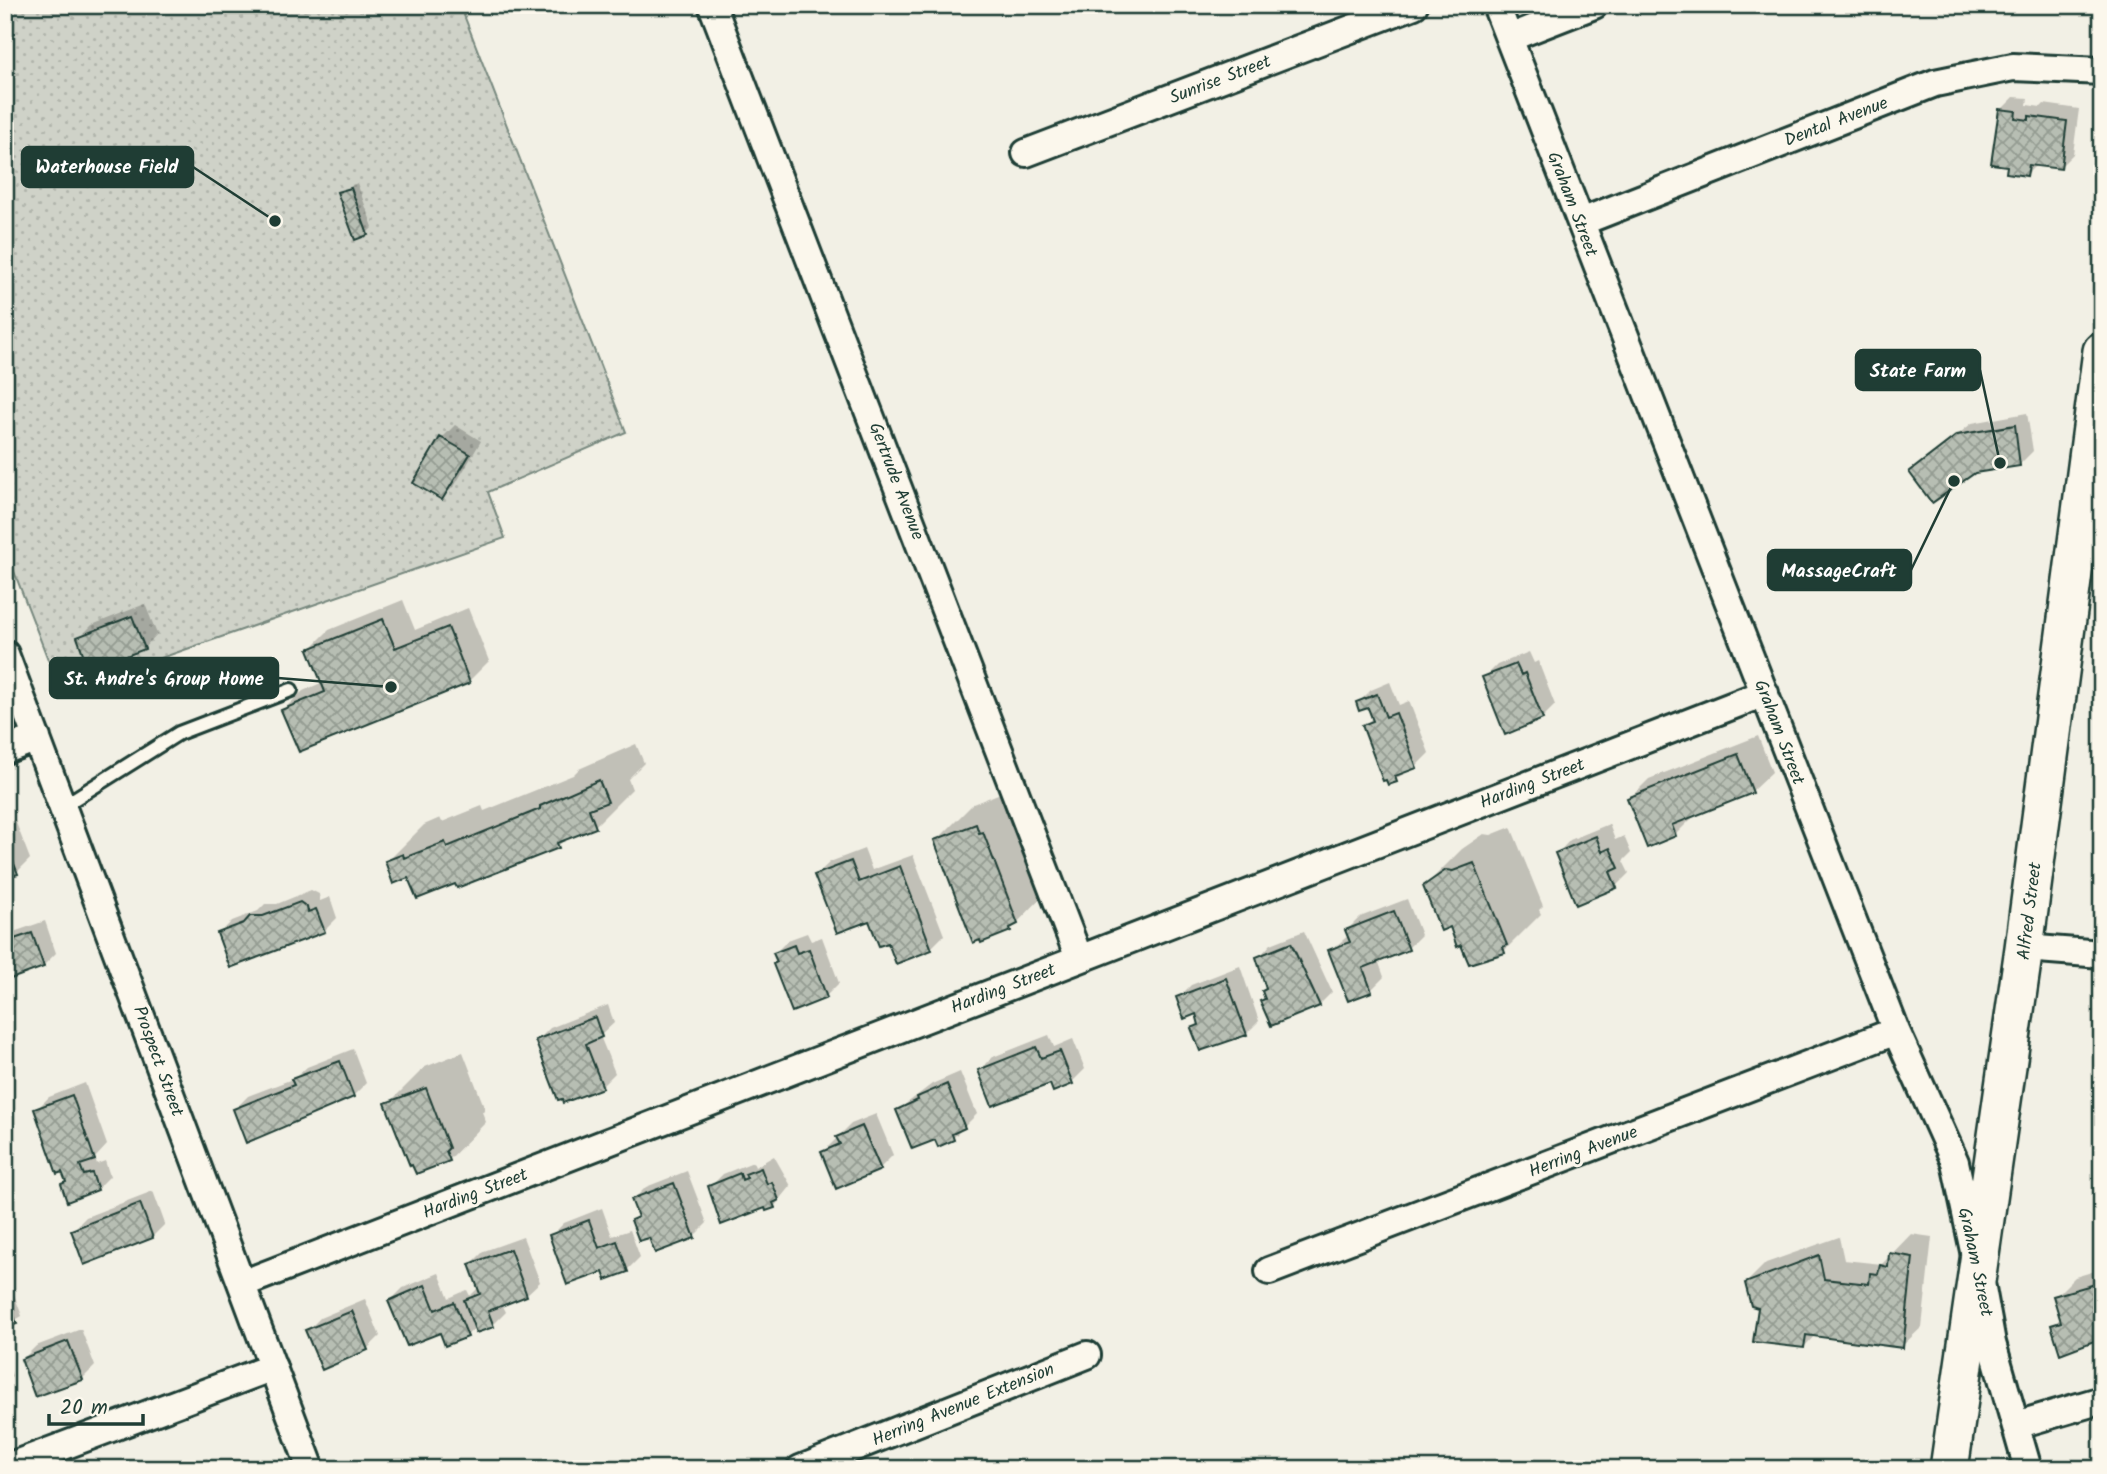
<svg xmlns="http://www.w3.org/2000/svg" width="2107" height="1474" viewBox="0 0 2107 1474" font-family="Kalam,sans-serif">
<defs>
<pattern id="park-dots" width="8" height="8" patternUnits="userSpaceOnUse" patternTransform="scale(1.75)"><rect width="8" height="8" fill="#cfd2c8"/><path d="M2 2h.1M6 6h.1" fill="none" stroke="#b1b5ac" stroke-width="1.8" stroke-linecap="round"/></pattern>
<pattern id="building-cross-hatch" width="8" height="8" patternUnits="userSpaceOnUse" patternTransform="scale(1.75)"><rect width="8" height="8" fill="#b7beb3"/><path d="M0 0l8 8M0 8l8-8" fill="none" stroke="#949c92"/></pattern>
</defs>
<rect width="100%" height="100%" fill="#f2f0e5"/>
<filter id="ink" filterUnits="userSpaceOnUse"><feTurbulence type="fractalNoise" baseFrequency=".0143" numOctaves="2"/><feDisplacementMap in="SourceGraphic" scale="14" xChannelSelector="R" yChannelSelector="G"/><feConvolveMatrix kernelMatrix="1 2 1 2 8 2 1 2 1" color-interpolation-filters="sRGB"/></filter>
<g filter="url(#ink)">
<path fill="url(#park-dots)" stroke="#77887e" stroke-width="2" d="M5,5H305L307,10L320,5H460L626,432L488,492L505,538L61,693L5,548Z"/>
<path fill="#0003" d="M2014,97L2028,98L2027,105L2041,107L2044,104L2079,109L2073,154L2060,167L2037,164L2027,174L2009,164L2001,110Z
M357,183L373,227L367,233L339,193Z
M2027,413L2033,451L2020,464L1912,472L1972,423Z
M455,425L481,441L455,485L442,498L416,482L442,438Z
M403,600L415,630L468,608L489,661L469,681L283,710L303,691L323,682L310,649L329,630Z
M145,604L157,634L144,648L79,638L92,625Z
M1529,652L1534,663L1538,661L1555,705L1542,718L1484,678L1497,665Z
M1390,682L1399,705L1409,701L1429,753L1416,766L1389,783L1364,726L1373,717L1369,706L1358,703L1371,690Z
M1758,736L1772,772L1752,791L1695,815L1675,835L1629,799L1649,779Z
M636,744L644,763L628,779L632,789L595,826L567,837L558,846L456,882L409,876L387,862L424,825L440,818L442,822L482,806L484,811L573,775L579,769Z
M1013,788L1054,885L1010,930L936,841L973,804Z
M5,805L11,821L15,820L30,859L17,872L5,877Z
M1609,824L1615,840L1624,836L1631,853L1623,861L1629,873L1616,886L1557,854L1570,840Z
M1511,827L1543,906L1539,910L1541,914L1504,951L1451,925L1425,886L1462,849L1484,834L1491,835Z
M864,849L872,870L913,855L944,935L931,948L889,941L870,919L816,875L830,862Z
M311,890L319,894L320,901L330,897L337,918L324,931L219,934L232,921L258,911L265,904H277Z
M1407,899L1421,935L1408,948L1378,960L1384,977L1371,990L1330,951L1349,935L1347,930L1360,917Z
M45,921L56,953L43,966L5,979V935Z
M1304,931L1332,992L1319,1005L1262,1001L1268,987L1258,958L1271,944Z
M807,933L811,941L822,937L839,983L826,996L775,953L788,940Z
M1240,966L1259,1021L1246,1034L1193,1028L1200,1022L1197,1012L1178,998L1191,985Z
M608,1005L614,1023L600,1036L615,1073L602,1086L563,1097L537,1041L550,1028Z
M1049,1035L1054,1047L1073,1039L1085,1069L1072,1082L980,1070L993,1057Z
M353,1049L366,1083L353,1096L235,1109L248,1096L295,1078L307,1067Z
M463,1052L485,1109L482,1112L486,1122L449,1160L388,1104L425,1067Z
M960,1072L977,1114L953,1138L936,1137L898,1110L932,1084Z
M85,1083L107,1145L95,1158L97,1164L105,1161L110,1176L97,1189L63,1184L67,1180L36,1110L49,1097Z
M876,1114L893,1155L880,1168L823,1152L851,1124Z
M774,1156L791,1186L774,1207L710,1187L723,1174L753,1162L755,1167Z
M687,1171L707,1223L694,1236L656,1251L650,1236L633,1220L639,1214L633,1200L646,1187Z
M153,1191L165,1224L152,1237L73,1230L86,1217Z
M602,1208L612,1236L630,1230L640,1257L627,1270L604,1269L551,1236L564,1223Z
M1911,1234L1932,1237L1922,1327L1902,1346L1816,1334L1804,1347L1760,1306L1746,1283L1766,1263L1839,1237L1844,1260L1882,1264Z
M523,1237L540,1282L526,1295L502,1304L506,1312L493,1325L476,1327L467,1335L446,1344L441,1331L390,1301L403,1288L439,1273L449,1298L467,1290L470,1296L479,1287L471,1264L484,1251Z
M2102,1269V1337L2053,1325L2061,1318L2055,1297L2075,1277Z
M12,1289L22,1316L5,1326V1291Z
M365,1299L380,1336L367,1349L307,1331L320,1318Z
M81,1329L95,1366L82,1379L23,1359L36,1346Z
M5,1356L12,1376L5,1382Z
M207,1458L211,1469H181Z"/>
<path fill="url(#building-cross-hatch)" stroke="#1f3d34" stroke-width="2" d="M1999,109L2016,111L2015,118L2029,120V116L2067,121L2061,169L2029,165L2027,176L2006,173L2007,166L1991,164Z
M351,188L368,235L355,240L337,192Z
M2015,425L2020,466L1975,473L1932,503L1909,472L1957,435Z
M440,437L470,454L442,500L413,483Z
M132,616L145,649L89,670L77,637Z
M383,619L395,648L448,627L470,683L299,752L281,710L325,692L308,649Z
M1516,664L1521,675L1525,673L1543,719L1505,735L1482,677Z
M1377,694L1386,717L1396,713L1417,768L1395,776L1397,782L1388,785L1386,780L1383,781L1362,725L1373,721L1368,708L1359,711L1356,702Z
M1738,754L1753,793L1672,825L1676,836L1647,848L1627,798Z
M599,780L608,802L589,809L596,828L557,843L559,848L457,888L455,884L417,899L408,878L393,884L385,861L403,854L404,858L445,842L447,847L540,809V806Z
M976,824L979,833L983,832L1018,924L1010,928L1011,931L981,943L980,940L973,943L934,840Z
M1596,836L1602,852L1610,848L1619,868L1610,872L1617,888L1576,905L1555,853Z
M5,840L18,874L5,878Z
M851,861L859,882L900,866L932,950L896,964L888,943L879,946L869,921L837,933L814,875Z
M1474,863L1507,945L1503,947L1505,953L1469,964L1461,945L1457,947L1450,927L1441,931L1423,886L1446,870L1453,871Z
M300,902L307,907L308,912L316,909L325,932L230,968L217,933L244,923L250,916H263Z
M1394,911L1409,950L1363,968L1372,992L1348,1001L1328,950L1350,942L1345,930Z
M32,933L44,967L5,981V942Z
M1291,943L1320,1006L1271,1026L1260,1001L1265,999L1262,991L1266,989L1256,957Z
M794,945L797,953L809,949L827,998L792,1012L773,964L777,962L773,953Z
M1226,978L1247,1035L1200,1051L1191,1028L1199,1025L1196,1014L1184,1019L1176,997Z
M595,1017L602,1037L586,1044L603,1088L563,1103L562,1099L558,1100L535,1040Z
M1036,1047L1041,1058L1060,1051L1073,1084L1053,1092L1050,1084L992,1106L978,1070Z
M340,1061L354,1097L246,1143L233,1109L294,1085L291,1079Z
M947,1084L965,1128L952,1134L954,1140L938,1147L935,1140L912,1149L896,1110L918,1100L917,1097Z
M426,1088L449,1148L446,1151L450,1161L416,1174L412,1165L410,1166L385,1103Z
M72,1095L95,1160L80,1165L84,1175L92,1173L98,1190L67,1202L61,1184L66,1182L62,1172L57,1174L34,1109Z
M862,1126L881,1170L836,1189L821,1152L840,1144L836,1137Z
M761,1168L767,1184L772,1182L779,1200L773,1203L775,1208L766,1211L765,1208L721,1225L708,1186L740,1173L742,1180L747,1178L745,1174Z
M674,1183L695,1238L655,1253L649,1238L639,1241L631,1220L638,1217L631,1199Z
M140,1203L153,1238L84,1265L71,1230Z
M589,1220L599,1248L617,1241L628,1272L606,1280L603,1272L567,1285L549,1235Z
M510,1249L527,1296L488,1311L494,1327L476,1333L464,1300L480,1294L469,1264Z
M1889,1253L1913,1257L1903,1348L1806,1335L1804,1348L1753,1342L1758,1308L1751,1306L1745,1283L1819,1255L1824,1279L1869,1284L1870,1273L1878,1274L1880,1265L1888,1267Z
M2102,1282V1338L2060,1354L2051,1325L2061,1322L2053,1296Z
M425,1285L435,1310L454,1302L468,1337L445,1346L440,1333L407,1346L388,1301Z
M5,1294L17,1324L5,1328Z
M352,1311L368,1350L322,1370L305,1330Z
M68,1341L83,1380L35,1397L21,1359Z"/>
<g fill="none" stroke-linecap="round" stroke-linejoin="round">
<defs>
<path id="lane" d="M63,806L179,733L291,690"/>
<path id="street" d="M712,5L1079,958
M1496,5L1896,1031L1955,1162L1974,1251
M1509,38L1594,5
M1026,153L1414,5
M1581,222L1935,83L2013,67L2102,71
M5,654L311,1469
M5,750L37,738
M2024,948L2102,954
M1269,1271L1896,1031
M242,1284L1765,693
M1982,1288L1992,1343L2028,1469
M2016,1425L2102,1400
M5,1468L273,1367
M800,1469L1087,1355"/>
<path id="secondary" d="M1949,1469L2024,948L2102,351"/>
</defs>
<use href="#lane" stroke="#1f3d34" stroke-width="18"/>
<use href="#street" stroke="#1f3d34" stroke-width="32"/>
<use href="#secondary" stroke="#1f3d34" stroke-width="42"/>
<use href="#lane" stroke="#fbf7ec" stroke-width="12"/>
<use href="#street" stroke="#fbf7ec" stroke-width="26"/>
<use href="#secondary" stroke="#fbf7ec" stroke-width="37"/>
</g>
</g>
<g text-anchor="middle" stroke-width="6" stroke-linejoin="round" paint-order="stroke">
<g font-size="18" fill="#1f3d34" stroke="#fbf7ec">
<text transform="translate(1220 79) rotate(-21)" y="6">Sunrise Street</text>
<text transform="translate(1836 121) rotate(-21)" y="6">Dental Avenue</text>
<text transform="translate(1573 204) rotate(69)" y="6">Graham Street</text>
<text transform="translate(897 481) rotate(69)" y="6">Gertrude Avenue</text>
<text transform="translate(1780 732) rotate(69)" y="6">Graham Street</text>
<text transform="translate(1532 783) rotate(-21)" y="6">Harding Street</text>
<text transform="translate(2029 911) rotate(-83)" y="6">Alfred Street</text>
<text transform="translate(1003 988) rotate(-21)" y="6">Harding Street</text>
<text transform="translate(159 1061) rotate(70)" y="6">Prospect Street</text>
<text transform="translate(1583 1151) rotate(-21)" y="6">Herring Avenue</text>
<text transform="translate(475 1193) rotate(-21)" y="6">Harding Street</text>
<text transform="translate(1976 1262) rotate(78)" y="6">Graham Street</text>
<text transform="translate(963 1404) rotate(-22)" y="6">Herring Avenue Extension</text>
</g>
</g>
<path fill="none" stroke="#1f3d34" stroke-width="2.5" d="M275 221L193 167M2000 463L1980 370M1954 481L1911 570M391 687L278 678"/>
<g fill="#1f3d34" stroke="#fbf7ec" stroke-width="2.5">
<circle cx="275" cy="221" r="7"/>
<circle cx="2000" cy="463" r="7"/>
<circle cx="1954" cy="481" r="7"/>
<circle cx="391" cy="687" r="7"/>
</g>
<g fill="#1f3d34" stroke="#1f3d34" stroke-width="2.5">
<rect x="22" y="147" width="171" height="40" rx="7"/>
<rect x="1856" y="350" width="124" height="40" rx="7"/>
<rect x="1768" y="550" width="143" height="40" rx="7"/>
<rect x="50" y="658" width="228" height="40" rx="7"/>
</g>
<g font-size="19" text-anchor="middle" font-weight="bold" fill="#fff">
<text x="107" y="173">Waterhouse Field</text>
<text x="1918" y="377">State Farm</text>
<text x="1839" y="577">MassageCraft</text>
<text x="164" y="685">St. Andre's Group Home</text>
</g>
<rect width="2107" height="1474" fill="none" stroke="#fbf7ec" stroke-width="28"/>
<rect x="14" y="14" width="2079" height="1446" fill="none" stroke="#1f3d34" stroke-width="2.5" filter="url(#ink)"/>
<path d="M49 1414v10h94v-10" fill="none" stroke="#1f3d34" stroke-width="3.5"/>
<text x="60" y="1414" font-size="21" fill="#1f3d34" stroke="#fbf7ec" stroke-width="5" paint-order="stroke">20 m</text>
</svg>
